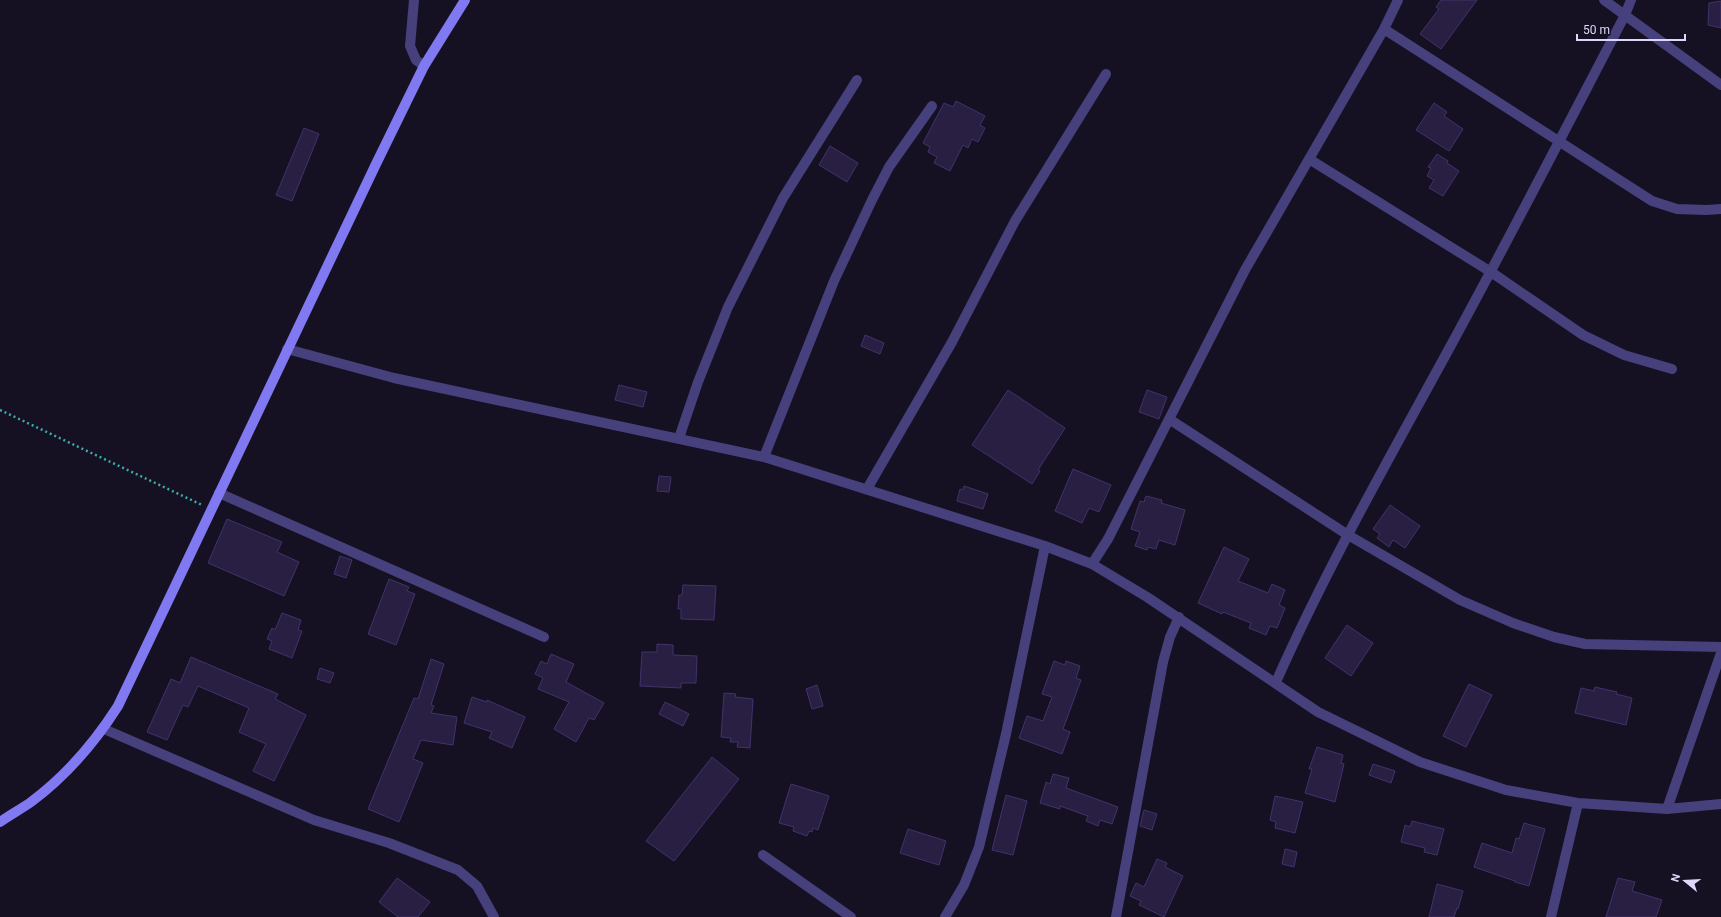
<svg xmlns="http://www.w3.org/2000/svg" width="1721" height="917" viewBox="0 0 1721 917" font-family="Roboto,sans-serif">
<rect width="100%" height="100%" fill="#151123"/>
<path fill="#281f42" stroke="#41336c" d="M1441,0H1477L1441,49L1420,34L1439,9L1436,7Z
M1721,1V28L1708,25L1709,3Z
M956,101L985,116L980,125L985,128L978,142L972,139L968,148L963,145L950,171L934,163L937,157L928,152L930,147L923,143L944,103L953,107Z
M1434,103L1447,112L1444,116L1463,129L1449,151L1416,130Z
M304,128L319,134L292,201L276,195Z
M830,146L858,163L847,182L819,165Z
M1437,154L1448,161L1447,163L1459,171L1443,196L1429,188L1434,180L1427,176L1431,168L1428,167Z
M865,335L884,343L880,354L861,346Z
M619,385L647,392L643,407L615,400Z
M1008,390L1065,428L1038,470L1040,471L1032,484L972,445Z
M1147,390L1167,397L1159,419L1139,412Z
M1073,469L1111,485L1099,512L1089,508L1082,523L1055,511Z
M659,476L671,477L669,492L657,491Z
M964,486L988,494L983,509L957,501L960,489L963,490Z
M1146,496L1162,500L1161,503L1185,510L1175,545L1159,540L1156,549L1148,547L1147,550L1135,546L1140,532L1131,529L1140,501L1144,502Z
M1390,505L1420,526L1405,548L1393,540L1389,547L1377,538L1380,534L1373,529Z
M227,519L282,542L277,552L299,562L284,596L208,563Z
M1224,547L1249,559L1238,581L1268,593L1272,584L1285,590L1279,605L1285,608L1277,628L1270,626L1266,635L1249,628L1251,623L1223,612L1222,614L1198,603Z
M340,556L352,560L346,578L334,574Z
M389,579L409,587L407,591L415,594L396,645L368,634Z
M683,585L716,586L714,620L681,619V609H678L679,595H682Z
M282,613L301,620L298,630L302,631L292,658L269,649L272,641L267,639L272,628L275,630Z
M1347,625L1373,643L1351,676L1325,658Z
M657,644L673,645V655L697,656L696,683H681V688L640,686L642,652H657Z
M551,654L574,664L566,682L604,703L594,720L589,718L576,742L554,729L569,702L538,689L543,678L535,674L541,661L547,664Z
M191,657L278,694L275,699L306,715L274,781L253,771L266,744L239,732L249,708L198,686L188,707L183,705L167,740L147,732L171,679L180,683Z
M431,659L444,664L431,705L434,706L431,713L457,717L453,745L421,740L413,759L423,763L399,822L368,809L414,698L418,699Z
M1054,661L1065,665L1066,661L1080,666L1076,678L1081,680L1063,729L1070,732L1062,754L1019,738L1027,716L1043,721L1052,697L1042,694Z
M320,668L334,673L330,683L317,679Z
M1469,684L1492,695L1466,747L1443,736Z
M817,685L823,706L812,709L806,689Z
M1595,687L1617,692L1616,694L1632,698L1626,725L1575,713L1581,688L1594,691Z
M724,693L736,694L735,697L753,699L750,748L737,747L738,742H730L731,738L721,737Z
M472,697L487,702V700L525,717L512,748L489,738L492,732L464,723Z
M665,702L689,714L683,726L659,714Z
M1317,747L1343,755L1341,763L1344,764L1335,802L1305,793L1312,769H1309Z
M712,757L739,779L674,861L646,841Z
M1373,764L1395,771L1391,783L1369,775Z
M1053,774L1069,778L1066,788L1118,807L1112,824L1100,820L1098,826L1086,821L1088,816L1060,806V809L1040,803L1046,782L1050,784Z
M791,784L829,796L818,830L813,828L812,832L809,831L807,836L793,831L794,827L779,823Z
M1006,795L1027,801L1013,855L992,850Z
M1275,796L1303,802L1295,833L1275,828L1276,822L1270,820Z
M1144,810L1157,814L1152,830L1140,826Z
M1412,821L1444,829L1437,855L1424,852L1425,848L1401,842L1405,825L1410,827Z
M1524,823L1545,829L1529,886L1515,882V881L1474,867L1482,843L1512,853L1516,838L1519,839Z
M908,829L946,841L939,865L900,853Z
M1285,849L1297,852L1294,867L1282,864Z
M1157,859L1167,863L1165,867L1183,876L1164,917L1139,905L1141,901L1130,896L1136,883L1144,887Z
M397,878L430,902L418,917H398L379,902Z
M1618,878L1635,882L1632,891L1662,900L1656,917H1606Z
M1437,884L1463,891L1458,909L1457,908L1454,917H1429Z"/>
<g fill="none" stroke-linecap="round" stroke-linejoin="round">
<path stroke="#3caba8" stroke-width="2.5" stroke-dasharray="2 3" stroke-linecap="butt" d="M0,410L202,505"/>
<path stroke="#46417d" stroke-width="10" d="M414,0L410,46L416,60L424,66
M1604,0L1721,85
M1384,29L1652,201L1677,209L1706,210L1721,209
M1309,159L1491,272L1583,335L1624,355L1672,369
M287,349L394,378L764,457L1045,546L1092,564L1147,597L1318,712L1420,762L1506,790L1578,803L1667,809L1721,804
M1169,419L1348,535L1460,600L1513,623L1554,637L1585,644L1721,647
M679,438L698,382L728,307L783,198L857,80
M764,457L834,281L872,200L889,167L932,106
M867,489L952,342L1015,221L1106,74
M219,493L544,637
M1092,564L1108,539L1245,270L1384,29L1398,0
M1276,682C1327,567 1390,457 1450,347C1510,237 1567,126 1625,15L1631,0
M104,729L314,820L389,843L458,870L477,886L494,917
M1667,809L1721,653
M763,855L851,917
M945,917L964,885L979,847L1006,734L1045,546
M1116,917L1163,662L1170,637L1179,617
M1551,917L1578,803"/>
<path stroke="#8079f1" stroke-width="10" d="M0,822C10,815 21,809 31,802C66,776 95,742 118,706L376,164L424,66L465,0"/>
</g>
<g transform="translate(1685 881) rotate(288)" stroke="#151123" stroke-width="3" paint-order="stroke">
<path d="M0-3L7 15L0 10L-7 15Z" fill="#ddd8fb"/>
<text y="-6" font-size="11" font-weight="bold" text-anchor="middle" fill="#ddd8fb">N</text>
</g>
<path d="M1577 34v6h108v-6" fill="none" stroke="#ddd8fb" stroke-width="2"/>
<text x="1583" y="34" font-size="12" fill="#ddd8fb" stroke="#151123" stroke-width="3" paint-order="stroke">50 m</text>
</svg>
